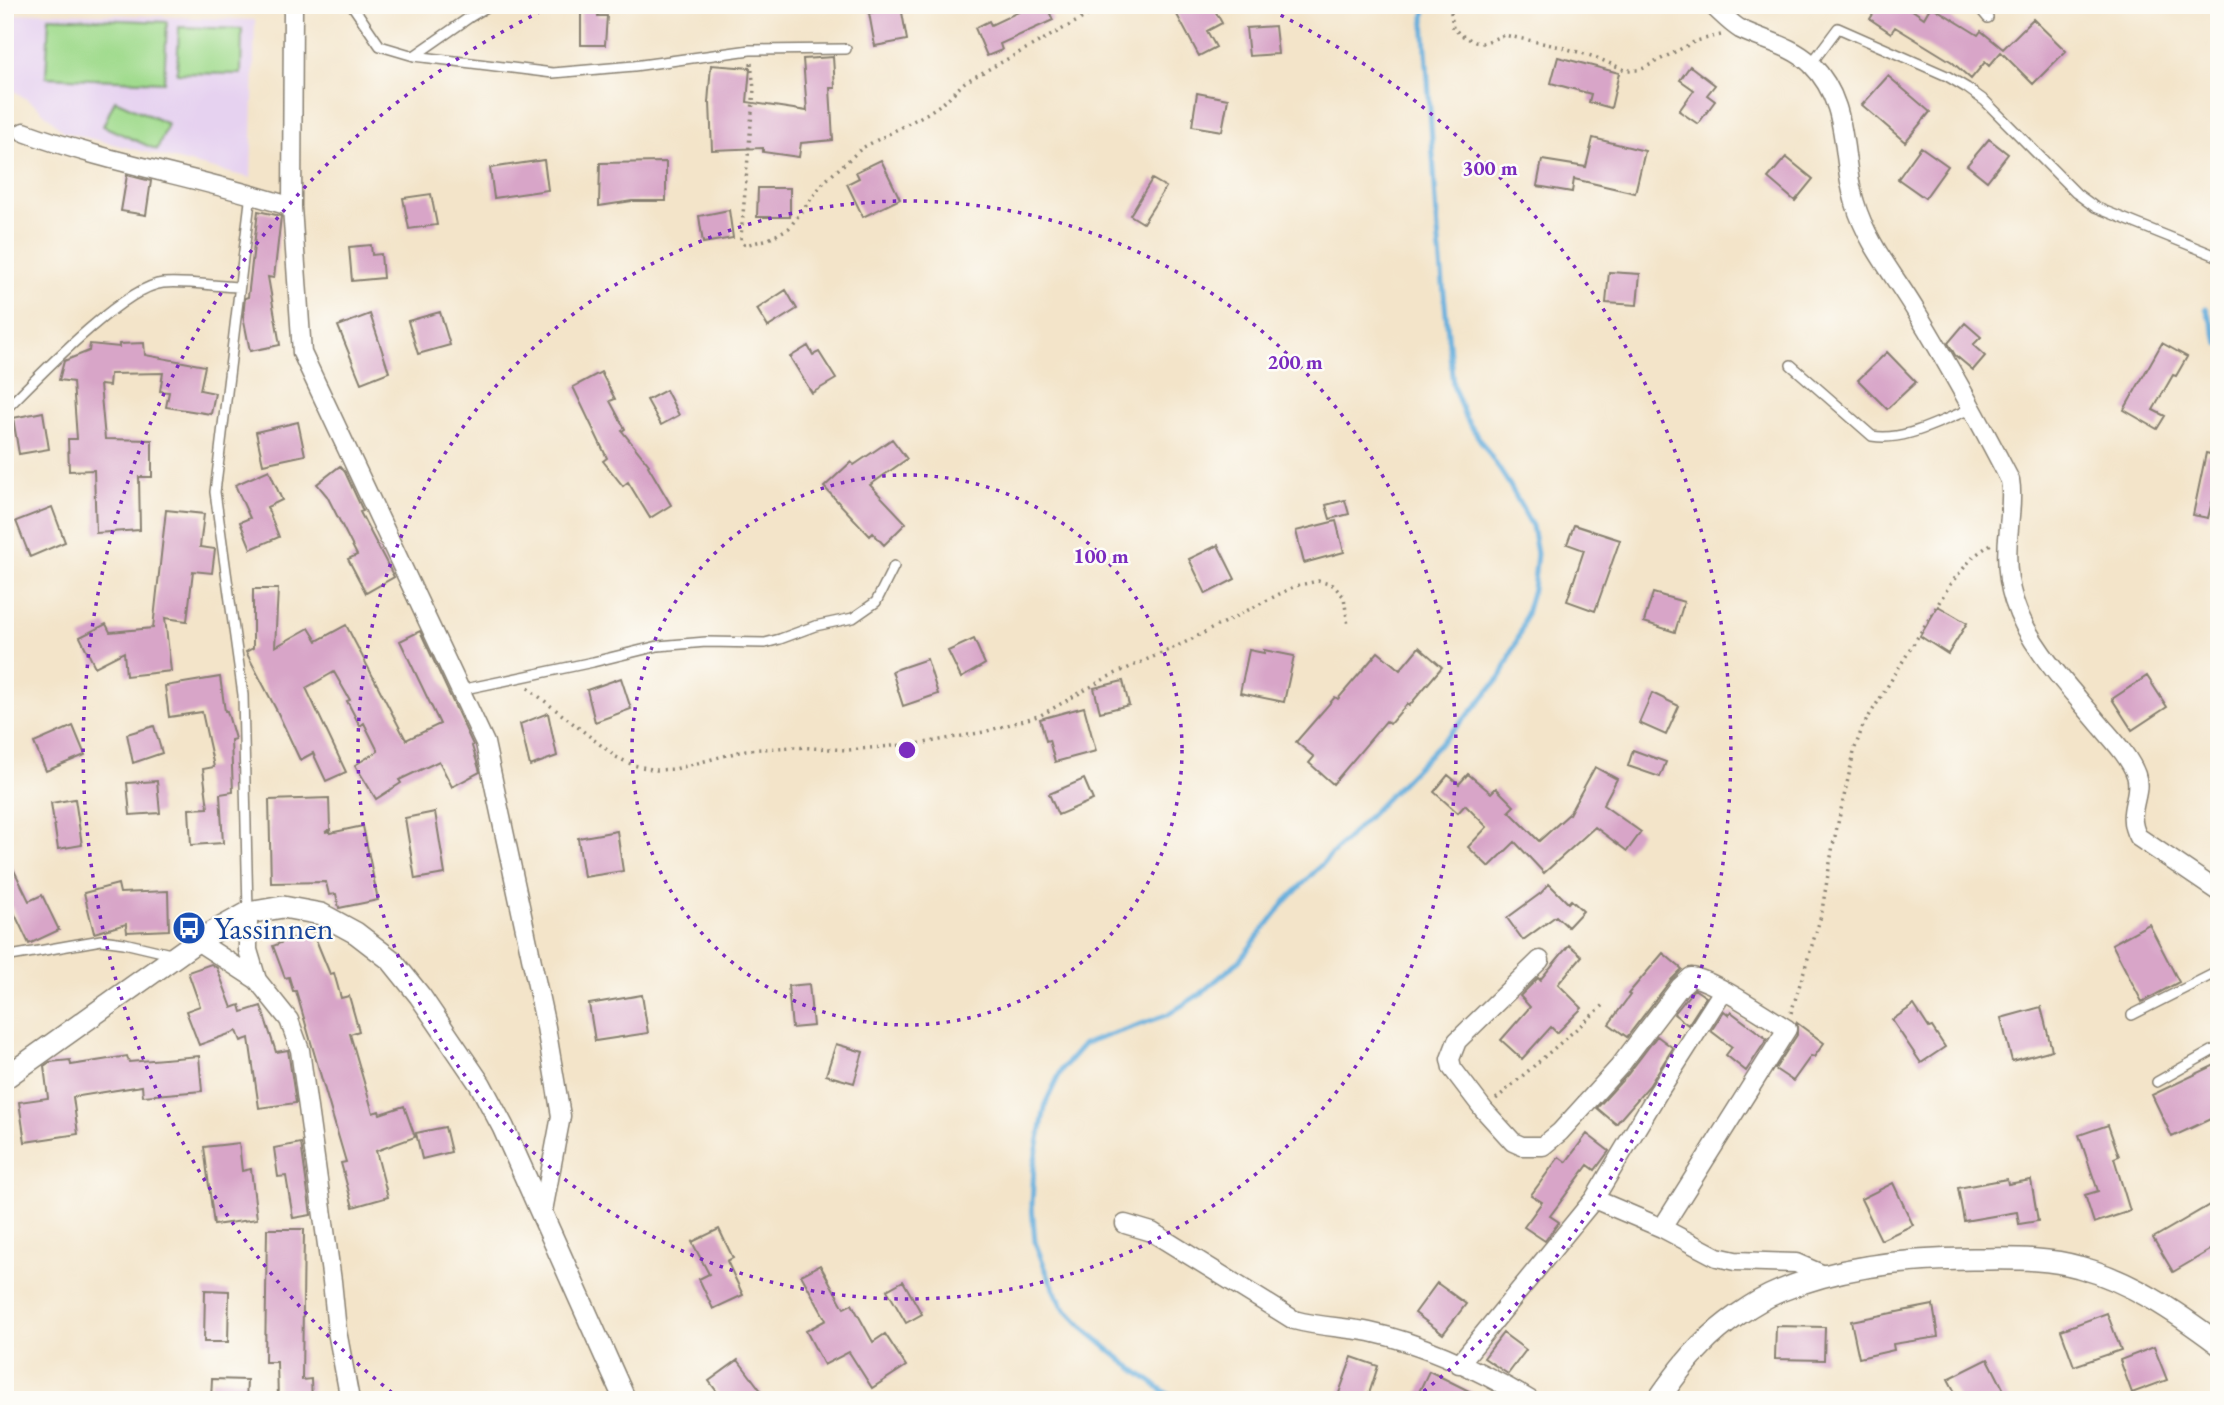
<svg xmlns="http://www.w3.org/2000/svg" width="2224" height="1405" viewBox="0 0 2224 1405" font-family="'EB Garamond',serif">
<rect width="100%" height="100%" fill="#fdfcf7"/>
<filter id="ink" filterUnits="userSpaceOnUse"><feTurbulence type="fractalNoise" baseFrequency=".0143" numOctaves="2"/><feDisplacementMap in="SourceGraphic" scale="14" xChannelSelector="R" yChannelSelector="G"/><feConvolveMatrix kernelMatrix="1 2 1 2 8 2 1 2 1" color-interpolation-filters="sRGB"/></filter>
<filter id="wash" filterUnits="userSpaceOnUse"><feTurbulence type="fractalNoise" baseFrequency=".00686" numOctaves="4" result="noise"/><feDisplacementMap in="SourceGraphic" scale="28" xChannelSelector="R" yChannelSelector="G"/><feGaussianBlur stdDeviation="1.57" result="paint"/><feColorMatrix in="noise" values="0 0 0 0 0 0 0 0 0 0 0 0 0 0 0 0 0 1.4 0 .05"/><feComposite in="paint" operator="in"/></filter>
<g filter="url(#wash)">
<rect width="100%" height="100%" fill="#f3e4c9"/>
<path fill="#e6d2f0" d="M39,12L255,20L251,178L64,132L37,106L14,91L5,89V17Z"/>
<path fill="#a1db8e" stroke="#5e7c55" stroke-width="2" d="M49,17L167,22L164,82L46,77Z
M179,27L242,29L241,74L177,73Z
M115,100L168,124L157,150L103,126Z"/>
<g fill="none" stroke-linecap="round" stroke-linejoin="round">
<path stroke="#64addc" stroke-width="5" d="M2206,308L2219,344
M1176,1400L1124,1362L1087,1331L1062,1305L1049,1278L1035,1242L1032,1205L1034,1165L1046,1102L1062,1069L1084,1044L1167,1015L1200,994L1239,961L1285,902L1470,713L1502,675L1521,631L1533,589L1537,554L1532,526L1509,484L1465,417L1453,385L1438,232L1424,19L1425,5"/>
</g>
<g id="blocks">
<path fill="#d8a5c8" d="M1033,5H1046L1053,20L1000,44L1002,50L987,56L975,28L989,21L991,25Z
M1190,5H1212L1222,23L1207,31L1216,47L1199,56L1176,13Z
M1879,5H1905L1924,18L1931,6L1978,35L1981,31L2003,49L2033,19L2066,51L2033,84L2001,52L1989,66L1985,62L1971,79L1952,62L1895,27L1891,33L1870,19Z
M901,7L907,40L875,46L869,13Z
M581,9H598V16H607L605,45H581Z
M1275,26L1278,54L1249,56L1246,28Z
M833,57L835,88H830L833,140L801,143L799,157L763,152V148L712,150L710,103H708L711,65L750,68L747,102L807,111L803,59Z
M1558,57L1619,73L1611,108L1589,102L1591,94L1551,83Z
M1690,66L1715,85L1707,95L1715,101L1698,124L1679,111L1694,90L1680,80Z
M1888,76L1930,112L1905,142L1862,105Z
M1197,93L1228,99L1222,131L1192,126Z
M1593,138L1645,151L1635,193L1574,179L1572,192L1537,186L1542,160L1586,167Z
M1989,139L2008,154L1987,181L1967,165Z
M1921,147L1948,166L1925,198L1898,179Z
M1786,157L1813,179L1795,201L1768,178Z
M544,160L548,190L494,198L490,168Z
M881,160L900,199L863,217L847,184L859,178L856,172Z
M666,162V201H632L599,206L600,163Z
M127,175L151,181L146,215L121,211Z
M1152,179L1166,187L1143,223L1130,215Z
M758,188H790V217H757Z
M431,194L437,225L409,229L403,198Z
M729,210L733,238L703,243L699,216Z
M258,211L281,216L274,278L268,277L280,345L250,351L243,316L245,298L248,297Z
M371,245L372,255L381,254L383,278L352,281L349,247Z
M1609,272L1640,274L1637,305L1606,303Z
M786,290L797,309L768,327L757,309Z
M440,312L450,345L418,354L408,321Z
M370,314L389,372L361,383L338,326Z
M1965,323L1981,337L1973,345L1985,356L1973,370L1955,355L1948,343Z
M144,343L145,355L205,366L200,390L215,393L211,414L166,407L169,392L160,391L163,373L110,374L109,386L100,385L105,439L152,440V477H139L140,530L96,533L94,470L69,471L68,439H77L73,382L59,380L64,361L89,351L90,344L119,347V344Z
M2162,343L2187,357L2176,376L2173,375L2153,410L2165,416L2157,429L2124,410Z
M808,346L813,355L819,352L836,379L812,393L790,357Z
M1887,352L1916,382L1887,409L1858,380Z
M601,372L615,399L610,401L625,429L622,431L649,465L648,466L671,505L650,518L628,482L623,486L603,461L607,458L573,387Z
M666,390L679,415L661,425L647,400Z
M43,412L49,449L19,454L13,418Z
M298,422L305,455L263,464L256,432Z
M892,439L907,459L870,485L906,523L884,545L873,533L870,536L824,487L851,462L854,465Z
M2206,453L2219,456V503L2212,502L2208,518L2193,515Z
M340,466L345,472L363,511L360,512L394,577L366,593L348,559L357,555L327,496L317,484Z
M269,470L282,500L267,507L279,537L251,549L240,522L250,518L235,485Z
M1345,500L1349,514L1330,519L1326,505Z
M52,507L65,542L30,557L16,521Z
M166,510L204,514L200,547L215,549L212,573L193,571L187,621L165,618L171,671L126,676L124,652L95,667L80,637L106,624L110,632L153,628Z
M1336,521L1344,552L1304,563L1296,531Z
M1574,525L1620,540L1595,611L1567,601L1584,550L1567,544Z
M1218,545L1235,579L1206,594L1189,559Z
M253,589H278L275,647L309,628L317,641L346,625L406,740L440,724L400,641L420,631L473,745L472,746L480,772L452,787L439,761L399,780L401,783L376,799L355,765L378,751L364,723L360,726L347,701L350,700L334,672L306,688L346,772L326,781L313,753L300,760L277,711L246,652L253,648Z
M1653,593L1684,602L1675,632L1644,622Z
M1938,606L1967,623L1948,654L1920,636Z
M974,639L985,664L961,678L948,651Z
M1419,647L1442,667L1409,706L1407,704L1390,724L1386,721L1333,784L1309,763L1314,757L1296,742L1335,697L1338,699L1378,652L1400,670Z
M1249,650L1264,653V650L1294,656L1284,702L1240,693Z
M927,659L938,694L903,706L892,671Z
M2147,676L2167,707L2132,730L2112,699Z
M220,677L225,711H227L235,739L231,740L233,792L220,794L223,843L191,845L189,809L208,808L203,769L214,767L202,712L169,717L165,686Z
M621,678L631,709L595,722L587,690Z
M1123,681L1129,705L1100,712L1094,688Z
M1652,693L1679,706L1666,735L1639,723Z
M1084,707L1096,751L1055,762L1049,740L1046,741L1040,719Z
M548,713L557,756L530,766L520,724Z
M73,726L85,755L46,771L34,743Z
M154,726L162,753L133,763L127,734Z
M1633,750L1666,762L1660,777L1628,766Z
M1595,767L1617,779L1603,805L1641,832L1627,851L1595,827L1544,873L1515,842L1489,867L1468,847L1487,827L1465,805L1458,813L1434,792L1448,775L1459,784L1468,774L1491,793L1496,788L1514,806L1509,811L1539,841L1569,814Z
M1084,779L1093,800L1058,815L1049,794Z
M157,781L160,813L130,815L127,783Z
M329,798L330,829L325,832L330,831V833L363,826L378,900L339,908L336,894L329,895L326,882L271,883L269,800Z
M75,799L82,845L58,849L51,803Z
M435,812L445,874L415,879L405,818Z
M617,831L623,871L584,877L578,838Z
M5,852L29,901L42,895L59,930L29,944L11,906L5,909Z
M118,884L120,893L168,891L169,930L127,932L126,924L94,933L84,893Z
M1549,884L1568,903L1571,900L1583,911L1568,927L1556,916L1523,940L1507,918L1541,893Z
M2149,924L2179,982L2142,1002L2112,944Z
M312,930L330,974L334,973L341,998L349,996L359,1031L350,1034L373,1113L379,1111L380,1114L404,1106L415,1137L376,1151L388,1197L353,1207L341,1163L346,1162L296,991H293L289,977L285,978L273,946Z
M1569,945L1582,956L1558,984L1582,1008L1557,1033L1551,1027L1522,1059L1501,1040L1530,1007L1520,996L1538,978L1540,980Z
M1663,953L1682,969L1671,980L1627,1037L1609,1024L1630,995L1628,994Z
M211,964L217,968L232,1008L240,1005L242,1012L261,1006L276,1052L288,1050L296,1103L259,1108L249,1038L241,1041L237,1031L199,1045L186,1011L200,1006L188,972Z
M809,984L813,1026L792,1028L788,986Z
M1694,989L1706,997L1688,1025L1674,1014Z
M642,995L648,1033L595,1041L589,1004Z
M1914,1005L1929,1028L1932,1027L1945,1047L1921,1063L1892,1020Z
M2041,1007L2052,1050L2012,1061L2001,1018Z
M1724,1011L1729,1015L1731,1012L1767,1039L1746,1071L1726,1055L1732,1047L1711,1031Z
M1797,1023L1824,1043L1814,1057L1811,1056L1793,1081L1775,1069L1797,1035Z
M1657,1036L1673,1048L1649,1086L1616,1124L1597,1108L1628,1074Z
M836,1044L863,1052L854,1083L826,1075Z
M127,1056L129,1062L199,1056L202,1091L143,1096L142,1086L73,1097L78,1134L25,1142L19,1102L48,1098L44,1066L50,1062L70,1060L71,1065Z
M2219,1063V1115L2172,1137L2152,1095Z
M2108,1125L2119,1156L2114,1158L2130,1211L2094,1223L2085,1195L2098,1191L2079,1135Z
M445,1127L451,1152L422,1159L416,1133Z
M1587,1134L1609,1151L1595,1170L1588,1165L1550,1216L1559,1222L1545,1241L1524,1227L1542,1202L1531,1195L1559,1157L1566,1162Z
M239,1143L242,1171L251,1169L257,1219L214,1225L204,1147Z
M301,1143L311,1215L293,1218L286,1176L278,1177L274,1148Z
M2007,1179L2008,1184L2031,1180L2038,1221L2019,1224L2017,1212L1964,1221L1958,1188Z
M1893,1183L1913,1225L1881,1240L1861,1199Z
M2213,1203L2219,1214V1245L2173,1272L2153,1238Z
M267,1229H304L302,1380L311,1379L312,1400H278L277,1362H265Z
M719,1229L733,1258L727,1261L743,1295L713,1309L699,1279L709,1274L692,1242Z
M820,1265L844,1308L852,1304L873,1342L885,1334L906,1366L872,1388L849,1352L824,1365L806,1331L826,1320L801,1275Z
M903,1281L922,1314L906,1323L887,1290Z
M1437,1283L1466,1304L1443,1334L1415,1313Z
M205,1290L229,1291L228,1342H204Z
M1933,1305L1938,1337L1893,1344L1894,1350L1859,1358L1851,1321Z
M2107,1313L2121,1350L2074,1366L2061,1330Z
M1776,1326L1825,1327L1824,1360L1775,1359Z
M1503,1333L1526,1350L1508,1374L1484,1358Z
M2154,1347L2167,1380L2132,1393L2120,1360Z
M1352,1357L1378,1366L1367,1400H1357L1339,1393Z
M1988,1359L2009,1400H1959L1948,1379Z
M738,1360L762,1392L751,1400H723L709,1381Z
M1429,1371L1487,1400H1415Z
M212,1379L247,1380L246,1400H211Z"/>
</g>
</g>
<g filter="url(#ink)">
<use href="#blocks" fill-opacity="0" stroke="#888072" stroke-width="2"/>
<g fill="none" stroke-linecap="round" stroke-linejoin="round">
<defs>
<path id="service" d="M352,5L380,46L414,56L553,73L634,66L750,50L846,49
M1977,5L1988,18
M414,56L470,17L490,5
M1811,64L1838,28L1947,76L1967,88L1985,101L2076,193L2095,207L2219,257
M1791,365L1872,436C1905,442 1941,420 1971,409
M5,410C36,379 123,287 163,283C186,281 215,286 239,287
M460,690L593,662L658,646L706,642L765,643L780,639L815,626L853,618L876,602L894,566
M248,912L243,695L215,492L251,193
M5,957L101,940L124,943L175,955
M2132,1015L2219,971
M2157,1082L2219,1047"/>
<path id="minor" d="M293,5L292,207L302,353L485,743L546,1027L561,1116L542,1216
M1712,5C1721,13 1730,23 1740,29C1764,41 1791,45 1811,64C1851,104 1840,154 1855,203C1867,244 1896,277 1917,313C1950,367 1981,424 2010,480C2013,496 2010,511 2009,528C2006,552 2006,577 2014,601C2029,648 2072,690 2102,727C2114,741 2130,758 2136,775C2143,795 2124,812 2138,837L2219,892
M24,132C111,164 204,178 292,207
M197,941L257,980L248,950V913
M1540,960L1457,1041L1450,1059L1452,1068L1484,1110L1513,1142L1522,1146H1543L1560,1132L1619,1067L1680,987L1691,977C1712,979 1766,1016 1787,1029L1662,1228
M257,980L289,1020L300,1050L332,1281L337,1331L350,1400
M1594,1199L1659,1091L1723,991
M1125,1224L1152,1232L1294,1320C1319,1327 1344,1327 1370,1332C1426,1344 1481,1371 1530,1400
M1459,1364L1594,1199L1662,1228L1717,1257L1735,1261L1796,1263L1826,1276"/>
<path id="tertiary" d="M5,1078L197,941L248,913L283,907L321,914L356,933L391,960L420,996L480,1084L503,1127L625,1400
M1658,1400C1671,1381 1685,1362 1701,1346C1721,1325 1753,1302 1780,1291C1839,1266 1909,1259 1973,1259C2008,1259 2046,1257 2079,1267C2131,1281 2176,1312 2219,1344"/>
</defs>
<use href="#service" stroke="#888072" stroke-width="12"/>
<use href="#minor" stroke="#888072" stroke-width="21"/>
<use href="#tertiary" stroke="#888072" stroke-width="24"/>
<path stroke="#888072" stroke-width="3.5" stroke-dasharray="2 5" stroke-linecap="butt" d="M1450,5L1453,28L1461,35L1475,42L1483,43L1504,35L1561,47L1595,57L1625,70H1640L1696,41L1721,35
M751,63L754,89L741,237V241L745,245L769,239L789,228L824,182L862,148L928,113L944,102L965,82L1107,5
M528,688L616,757L633,765L656,770L675,769L746,750L793,747L849,750L924,743L984,732L1041,715L1108,677L1184,643L1295,586L1318,581L1333,585L1344,597L1348,626
M1791,1013L1821,916L1833,845L1855,748L1863,726L1951,583L1974,556L1991,544
M1496,1099L1605,1004"/>
<use href="#service" stroke="#fff" stroke-width="9"/>
<use href="#minor" stroke="#fff" stroke-width="18"/>
<use href="#tertiary" stroke="#fff" stroke-width="21"/>
</g>
</g>
<g fill="none" stroke="#7b2cbf" stroke-width="3.5" stroke-dasharray="3.5 7">
<circle cx="907" cy="750" r="275"/>
<circle cx="907" cy="750" r="549"/>
<path d="M400 1399A824 824 0 0 1 552 6M1262 6A824 824 0 0 1 1414 1399"/>
</g>
<defs>
<symbol id="bus-disc" viewBox="-11 -11 22 22"><circle r="9.5" fill="#1a4fb4" stroke="#fdfcf7"/><path d="M-5-6H5V4H4V6H2V4H-2V6H-4V4H-5ZM-3.5-4V0h7V-4ZM-3.5 1.2v1.5H-2V1.2ZM2 1.2v1.5H3.5V1.2Z" fill="#fff"/></symbol>
</defs>
<g fill-rule="evenodd">
<use href="#bus-disc" x="170" y="909" width="38" height="38"/>
</g>
<g text-anchor="middle" stroke-width="5" stroke-linejoin="round" paint-order="stroke">
<g font-size="32" fill="#164399" stroke="#fdfcf7" text-anchor="start">
<text x="214" y="939">Yassinnen</text>
</g>
</g>
<circle cx="907" cy="750" r="10" fill="#7b2cbf" stroke="#fdfcf7" stroke-width="3.5"/>
<g font-size="21" text-anchor="middle" font-weight="bold" fill="#7b2cbf" stroke="#fdfcf7" stroke-width="5" stroke-linejoin="round" paint-order="stroke">
<text x="1490" y="175">300 m</text>
<text x="1295" y="369">200 m</text>
<text x="1101" y="563">100 m</text>
</g>
<rect width="2224" height="1405" fill="none" stroke="#fdfcf7" stroke-width="28"/>
</svg>
